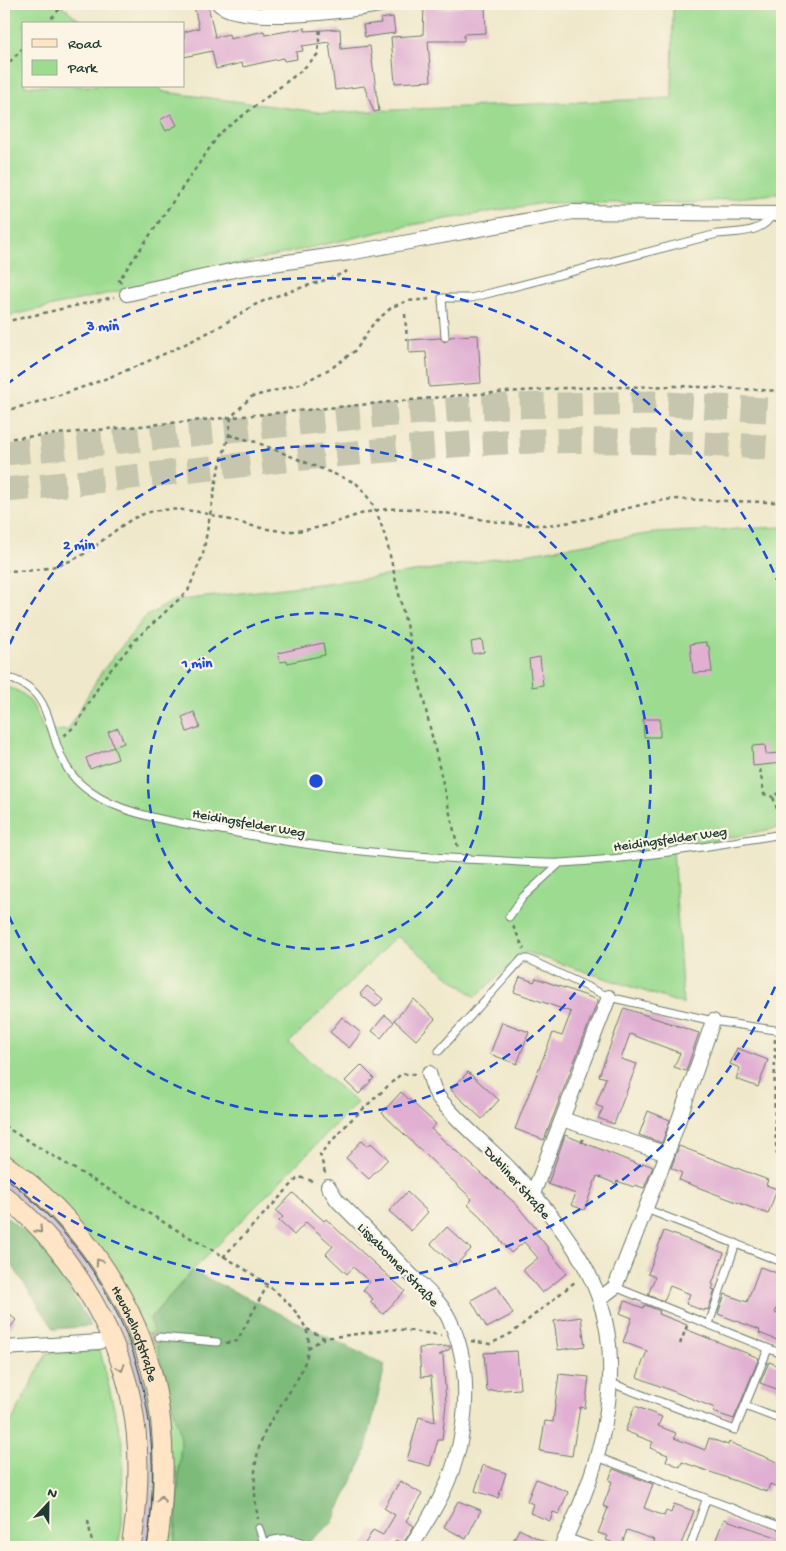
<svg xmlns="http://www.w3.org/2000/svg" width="786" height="1551" viewBox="0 0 786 1551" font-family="'Gochi Hand',sans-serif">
<rect width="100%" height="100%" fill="#fcf5e5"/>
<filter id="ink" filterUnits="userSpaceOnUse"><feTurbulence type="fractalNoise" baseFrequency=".02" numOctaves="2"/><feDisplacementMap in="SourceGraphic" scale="10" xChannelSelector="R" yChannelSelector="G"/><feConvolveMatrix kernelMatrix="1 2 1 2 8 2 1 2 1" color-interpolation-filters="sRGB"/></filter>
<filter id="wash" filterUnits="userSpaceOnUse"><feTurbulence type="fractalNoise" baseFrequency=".0096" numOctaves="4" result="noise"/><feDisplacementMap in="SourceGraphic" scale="20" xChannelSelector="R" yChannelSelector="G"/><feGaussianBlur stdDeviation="1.12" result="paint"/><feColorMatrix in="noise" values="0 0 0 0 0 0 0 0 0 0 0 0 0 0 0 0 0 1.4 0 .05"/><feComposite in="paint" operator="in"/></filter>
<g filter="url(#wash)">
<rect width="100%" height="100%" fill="#efe8cb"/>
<path fill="#cfbdcf" d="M4,1171L61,1221L112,1295L139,1357L148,1392L156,1455L150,1547H137L126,1361L4,1188Z"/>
<path fill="#9cdb90" stroke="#5e8c62" d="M4,4H60L84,24H24V86H157L164,92L326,113L672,98L673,4H782V193L694,203H543L406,226L4,317Z
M782,527V827L673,849L683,1004L526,952L475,997L397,936L289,1043L357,1103L192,1271L150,1318L181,1439L174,1547H163L169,1479L135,1309L4,1156V687C29,690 36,709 44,731L68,730L100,674L145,617L173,601L402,574L653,533Z
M100,1350L123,1445L122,1524L118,1547H4V1436L47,1353Z"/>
<path fill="#7dbb7a" stroke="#4e7c57" d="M4,1215L45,1249L91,1326L54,1329L12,1265L4,1260Z
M192,1271L385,1365L364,1456L332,1523L302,1547H189L175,1541L181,1439L150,1319Z"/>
<g id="blocks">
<path fill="#e0afd2" d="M463,4H485L486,33L464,34V41H428L431,81L395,83L391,37L423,35L424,6H437V9L463,7Z
M208,5L215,37L229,34L230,39L264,31L265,35L305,28V31L340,29L341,49L370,46L379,111L374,112L364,86L335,90L329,42L302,46L303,51L296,52L297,59L284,61L283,58L243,67L242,63L216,69L212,51L184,57V32L199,28L194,7Z
M393,17L395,33L365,37L363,25L381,23L380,19Z
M171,114L177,125L166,131L160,120Z
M471,335H478L481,383L429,387L426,352L409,353V340L440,338L445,342L450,337Z
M482,640L484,652L473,654L471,642Z
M706,642L707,646H709L712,672L693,673L690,644Z
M323,643L325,655L287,663V661L280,662L278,653Z
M540,657L543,685L532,687L529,659Z
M194,712L200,727L187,732L182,717Z
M643,719H660V737H644Z
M118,728L124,743L114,747L108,732Z
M765,745L766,754L782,753V763L753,766L752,746Z
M114,747L118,759L90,769L86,758Z
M520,977L534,982L536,978L598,1000L544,1140L515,1129L553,1033L562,1036L571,1012L514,992Z
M367,986L383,999L376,1007L360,994Z
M414,999L435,1019L416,1040L394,1020Z
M624,1008L699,1033L686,1071L674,1067L680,1053L630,1034L621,1059L637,1064L614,1124L598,1118L603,1108L596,1105L606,1078L599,1076Z
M385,1015L394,1022L381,1038L372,1031Z
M342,1017L361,1033L349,1048L330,1032Z
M502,1022L529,1032L517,1064L490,1054Z
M737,1048L768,1060L758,1087L736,1079L740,1068L730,1064Z
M361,1065L374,1078L359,1094L345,1081Z
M468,1072L499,1100L482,1119L451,1090Z
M401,1092L436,1124L431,1129L515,1203L538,1231L536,1233L549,1249L548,1250L567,1273L542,1293L523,1270L538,1258L524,1242L511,1253L481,1217L468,1205L472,1199L382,1113Z
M648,1111L670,1120L662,1143L639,1135Z
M565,1135L642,1166L643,1163L653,1167L644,1188L635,1185L634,1187L617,1181L616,1184L597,1176L584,1210L571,1205L576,1194L548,1184Z
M362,1140L368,1146L371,1143L388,1159L369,1179L346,1158Z
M679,1146L768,1180L766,1185L777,1189L768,1214L679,1180L682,1173L671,1168Z
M407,1192L428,1212L411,1231L389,1211Z
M293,1193L324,1221L326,1219L343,1235L405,1291L383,1314L370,1302L373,1299L363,1290L370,1282L353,1267L347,1274L326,1254L333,1246L306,1222L294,1235L279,1221L283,1217L276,1211Z
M447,1227L471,1249L455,1266L431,1244Z
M664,1231L724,1253L712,1284L714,1285L712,1289L715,1290L708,1310L705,1309L704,1311L686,1304L690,1294L670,1286L664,1301L648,1295L655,1277L648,1274Z
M760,1267L782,1275V1296L775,1313L782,1316V1342L759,1333L760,1330L718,1314L725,1294L747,1302Z
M497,1286L513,1314L487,1328L471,1300Z
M625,1301L643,1308L645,1305L660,1311L659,1314L687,1325L685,1329L759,1358L734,1419L713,1412L715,1408L637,1377L647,1351L623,1342L632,1318L620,1313Z
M4,1310L16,1320L4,1336Z
M581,1317L585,1346L558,1350L554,1321Z
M450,1346V1349L439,1355H443L446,1404L442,1440H438L430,1466L407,1460L419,1417L435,1422L431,1376L421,1377L419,1348Z
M517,1351L520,1389L487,1391L484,1353Z
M769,1362L782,1367V1391L760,1383Z
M559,1374L589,1377L585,1408L580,1407L572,1456L540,1451L545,1421L553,1422Z
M635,1406L662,1417L658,1426L676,1433L674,1438L705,1450L709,1438L728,1445L729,1442L782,1464V1489L770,1484L767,1492L682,1462L680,1467L666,1461L668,1455L650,1448L653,1442L625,1431Z
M483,1465L506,1473L498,1498L475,1491Z
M613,1469L653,1484L644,1508L664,1516L666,1511L671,1513L674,1504L694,1511L680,1547H663L653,1543L655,1540L627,1530L621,1546L606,1540L608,1536L598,1533L608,1508L603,1506L612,1482L609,1480Z
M536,1479L568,1492L559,1514L553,1512L550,1521L530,1513L533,1504L527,1501Z
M400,1481L422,1494L406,1521L414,1526L403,1544L396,1540L392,1547H363L373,1530L383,1535L395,1515L384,1508Z
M458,1501L481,1510L466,1539L444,1527Z
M724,1519L782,1539V1547H713Z
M519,1529L553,1546L552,1547H510Z"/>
</g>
</g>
<g filter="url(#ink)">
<use href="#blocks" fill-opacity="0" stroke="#687969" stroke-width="1"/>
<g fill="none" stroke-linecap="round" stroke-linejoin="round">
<path stroke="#c5c6ad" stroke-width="14" stroke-dasharray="14 7" stroke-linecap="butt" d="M105,1342L159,1337"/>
<path stroke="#c5c6ad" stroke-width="25" stroke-dasharray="25 12" stroke-linecap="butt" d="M4,453L368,416L506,406L653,403L782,411
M4,490C170,475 337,450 504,442C597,438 689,443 782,448"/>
<defs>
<path id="lane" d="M445,337L442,298H471L717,234C736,232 764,234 773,213
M4,677C55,688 45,730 66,766C74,780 86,790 100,798C135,818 193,825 232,832C317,848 402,857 488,860C512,861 537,864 561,863C636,859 709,846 782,834
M509,917L523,897L560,863
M439,1051L522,959H528L609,997L713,1021L782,1031
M646,1209L782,1262
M615,1287L782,1354
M709,1324L736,1243
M159,1337L217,1342
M611,1383L735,1430L768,1349
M745,1406L782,1420
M597,1457L782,1527
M259,1528L265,1547
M566,1537L593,1547
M264,1543C283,1536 294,1538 313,1547
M690,1547L706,1500"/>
<path id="street" d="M219,4C241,25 354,11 384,4
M127,294L239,269L349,253L573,212L782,214
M429,1073C431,1081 434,1092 439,1098C459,1124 488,1146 511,1170C546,1206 582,1250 599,1298C627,1380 598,1473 561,1547
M562,1119L667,1154
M328,1186L337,1200C361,1224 385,1248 409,1273C422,1286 438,1299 447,1315C477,1370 467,1449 438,1502C430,1517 420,1532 411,1547
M533,1194L609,997
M599,1299L615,1287L667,1154L713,1021
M4,1348L99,1342"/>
<g id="secondary">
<path id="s1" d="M4,1164C77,1215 135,1297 155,1385C166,1436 165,1496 157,1547"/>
<path d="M4,1196C65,1243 115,1324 131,1399C141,1446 139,1500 131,1547"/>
</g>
</defs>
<use href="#lane" stroke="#687969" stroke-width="9"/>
<use href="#street" stroke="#687969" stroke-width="16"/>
<use href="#secondary" stroke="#687969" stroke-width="21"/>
<path stroke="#687969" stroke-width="2.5" stroke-dasharray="4 4" stroke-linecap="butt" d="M46,24L64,4
M4,68L24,47
M121,283L119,280L220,133L302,70L318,54L320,27
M405,314L407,340
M4,322L114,297
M4,411C77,393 150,363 217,328C229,321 241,313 253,306C283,291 316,285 346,272L348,267
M229,435L256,442L356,483C375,502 381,522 388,547L458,848
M4,439L463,395L567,388L679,386L782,391
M4,570C30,573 59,568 82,555C109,539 128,513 161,510C207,505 247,532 292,531C326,530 348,515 378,510C431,503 482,525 535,525C580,526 621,507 665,500C677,498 690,500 701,500C728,501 755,502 782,502
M64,736L77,724L103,679L137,638L188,591L203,554L217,476L229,435L231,417L251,397L303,383L333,367L356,350L373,324L392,307L407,301L432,299
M760,769L764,794L773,797
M782,824L773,797L782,791
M513,926L524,949
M775,1039C775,1088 772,1140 782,1188
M776,1116L782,1118
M4,1126C61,1161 118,1195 175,1229C211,1250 257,1272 286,1301C299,1315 312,1331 308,1351C302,1381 279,1403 266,1430C252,1457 253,1490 258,1519
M583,1139L582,1142L587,1144
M325,1173L320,1154L350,1121L401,1074H415
M223,1257L299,1177L316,1182
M307,1329L324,1338
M471,1341L490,1344L512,1333L576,1281
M226,1343L237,1341L267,1286
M680,1344L687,1326
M308,1348L324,1338L397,1329L441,1335
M88,1521L93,1547"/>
<use href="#lane" stroke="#fff" stroke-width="7"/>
<use href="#street" stroke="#fff" stroke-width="14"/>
<use href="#secondary" stroke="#ffe4c6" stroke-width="19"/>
<path stroke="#1f3d34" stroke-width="1" d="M4,1176C124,1272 169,1395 147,1547"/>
</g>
<defs><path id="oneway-chevron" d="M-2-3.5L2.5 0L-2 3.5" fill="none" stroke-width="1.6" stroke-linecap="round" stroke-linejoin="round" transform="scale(1.25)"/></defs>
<g stroke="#8f907d">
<use href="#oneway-chevron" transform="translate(39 1230) rotate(47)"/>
<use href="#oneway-chevron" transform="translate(99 1262) rotate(-124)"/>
<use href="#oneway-chevron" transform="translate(121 1368) rotate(72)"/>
<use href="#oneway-chevron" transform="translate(161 1499) rotate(-86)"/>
</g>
</g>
<g fill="none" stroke="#1d4ed8" stroke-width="2.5" stroke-dasharray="9 6">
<circle cx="316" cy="781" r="168"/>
<path d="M4 658A335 335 0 1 1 4 904"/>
<path d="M781 973A503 503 0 0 1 6 1177M6 385A503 503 0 0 1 781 589"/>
</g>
<g text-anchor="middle" stroke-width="4.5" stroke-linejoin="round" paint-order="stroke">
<g font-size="14" fill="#1f3d34" stroke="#fcf5e5">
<text transform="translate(249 822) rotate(10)" y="5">Heidingsfelder Weg</text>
<text transform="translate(670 838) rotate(-8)" y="5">Heidingsfelder Weg</text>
<text transform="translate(518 1182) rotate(48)" y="5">Dubliner Straße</text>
<text transform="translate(399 1264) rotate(46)" y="5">Lissabonner Straße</text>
<text dy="5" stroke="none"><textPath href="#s1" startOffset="218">Heuchelhofstraße</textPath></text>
</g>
</g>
<circle cx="316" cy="781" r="8" fill="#1d4ed8" stroke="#fcf5e5" stroke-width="2.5"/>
<g font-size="15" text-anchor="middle" font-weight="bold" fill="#1d4ed8" stroke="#fcf5e5" stroke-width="4.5" stroke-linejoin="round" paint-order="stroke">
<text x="103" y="330">3 min</text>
<text x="79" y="549">2 min</text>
<text x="197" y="667">1 min</text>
</g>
<rect width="786" height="1551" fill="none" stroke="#fcf5e5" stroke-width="20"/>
<rect x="22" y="22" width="162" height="65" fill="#fcf5e5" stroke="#a4ab9e"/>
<rect x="32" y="39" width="25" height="8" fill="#ffe4c6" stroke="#a4ab9e"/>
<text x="68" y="48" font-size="15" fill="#1f3d34">Road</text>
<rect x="32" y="60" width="25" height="15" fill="#9cdb90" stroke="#a4ab9e"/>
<text x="68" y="72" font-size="15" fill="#1f3d34">Park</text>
<g transform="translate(48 1504) rotate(22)" stroke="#fcf5e5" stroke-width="4" paint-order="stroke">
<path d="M0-4L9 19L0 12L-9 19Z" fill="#1f3d34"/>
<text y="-8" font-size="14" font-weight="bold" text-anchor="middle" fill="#1f3d34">N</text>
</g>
</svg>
